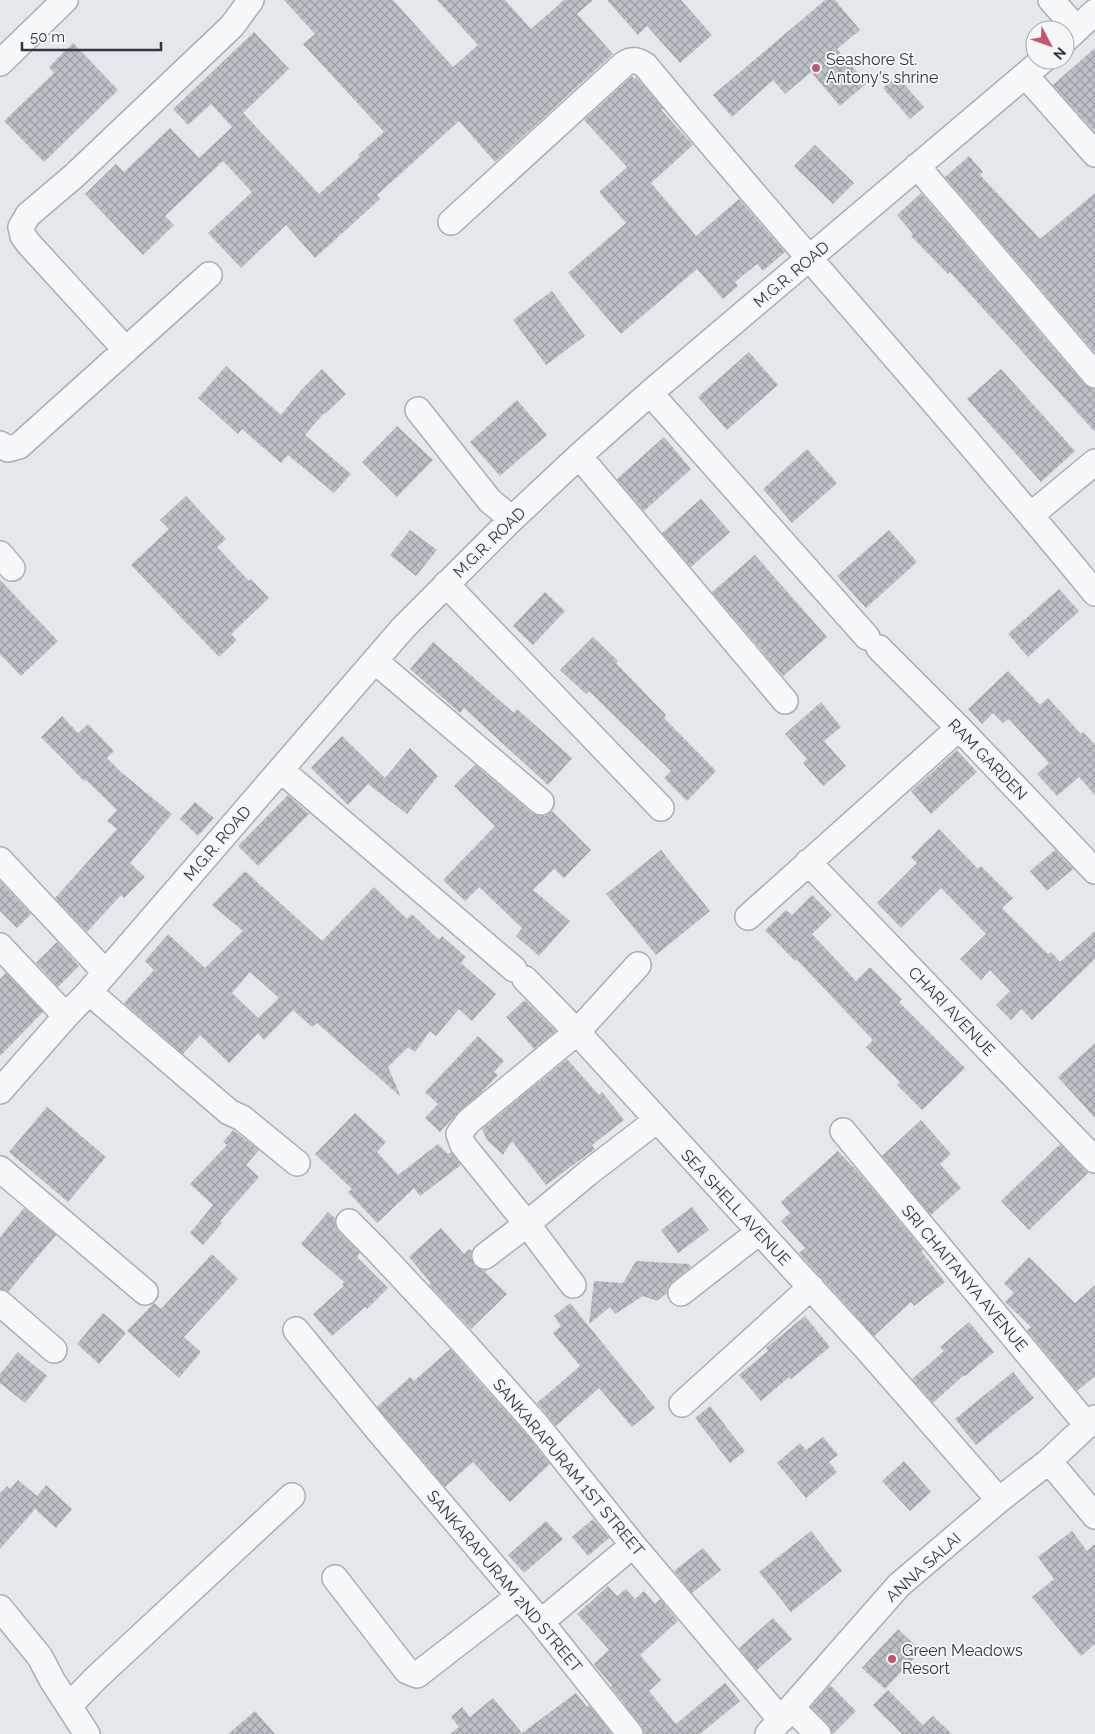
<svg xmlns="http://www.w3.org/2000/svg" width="1095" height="1734" viewBox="0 0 1095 1734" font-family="Raleway,sans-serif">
<defs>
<pattern id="building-cross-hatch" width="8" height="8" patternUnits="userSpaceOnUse" patternTransform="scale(1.25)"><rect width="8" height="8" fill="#bcc1c7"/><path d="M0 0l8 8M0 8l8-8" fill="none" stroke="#999ea3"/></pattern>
</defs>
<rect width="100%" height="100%" fill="#e4e7eb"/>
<path fill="url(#building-cross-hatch)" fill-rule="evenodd" d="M284,0H393L453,67L478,45L437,0H505L531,29L564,0H593L577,14L613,54L495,162L459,121L377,195L380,199L315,258L286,225L241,268L208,233L252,192L223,161L165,216L174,225L143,255L85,194L116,164L124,172L170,128L199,158L232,127L211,104L188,125L173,109L254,32L289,69L243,113L319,194L360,157L358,155L384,132L303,44L315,34Z
M607,0H681L712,35L680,63L647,26L638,35Z
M825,0H835L860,30L837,49L867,83L840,106L811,72L785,94L773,80L732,117L713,95Z
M73,43L118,90L44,162L4,121L54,73L49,67Z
M1095,48V132L1053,85Z
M632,76L634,79L636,77L663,108L661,110L693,145L651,183L696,236L739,199L785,252L763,271L757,264L735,282L738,286L723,299L697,269L621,334L568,273L626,223L599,192L627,167L584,120Z
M897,76L924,107L910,119L883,88Z
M815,145L854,183L833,204L794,166Z
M969,156L983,172L980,175L1040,239L1095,193V353L945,177Z
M921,193L1084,384L1090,388L1095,389V432L950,272L948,274L911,236L913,234L897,215Z
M552,291L585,336L546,365L513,320Z
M749,352L778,385L727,430L698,397Z
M226,366L281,415L302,389L322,369L346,394L325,414L324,413L305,435L351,474L334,493L288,455L281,463L242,429L238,434L198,398Z
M1001,369L1075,451L1041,482L967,399Z
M517,400L547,435L500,476L470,442Z
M397,426L433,460L397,497L362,462Z
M664,437L691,469L644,511L617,479Z
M807,449L837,483L792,523L763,489Z
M186,496L226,539L217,547L249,581L251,579L269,598L231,634L237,640L219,657L131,565L169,529L160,520Z
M701,499L730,532L691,567L662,533Z
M410,530L437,550L416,576L390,555Z
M889,530L917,562L866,608L837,576Z
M755,555L827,637L783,676L712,592Z
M0,580L58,641L21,676L0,654Z
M1059,589L1079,611L1028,657L1008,634Z
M545,592L565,611L533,645L513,626Z
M593,637L618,661L616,663L666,715L664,718L716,771L687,801L664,778L671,771L589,691L586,694L560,670Z
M433,642L514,713L517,709L572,758L548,785L464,708L460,713L410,669Z
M1008,671L1040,705L1048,698L1081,734L1083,732L1095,745V795L1079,777L1057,796L1037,774L1049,763L1009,719L1003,723L993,713L982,724L968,709Z
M821,702L841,727L824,741L846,766L823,786L803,763L807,759L785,734Z
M62,716L78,733L88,724L114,751L107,758L122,773L172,814L130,863L145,877L124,898L121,895L87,932L55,898L117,829L107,821L117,810L86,780L84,781L41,737Z
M342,736L385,778L410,748L438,776L407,814L368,784L348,805L311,768Z
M957,750L977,772L931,814L911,791Z
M475,765L532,813L538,816H545L552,811L591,850L564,878L554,869L533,890L570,921L539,956L516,936L522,928L479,887L465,901L443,880L495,826L454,786Z
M288,795L309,814L258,866L238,846Z
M195,802L214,818L198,836L180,819Z
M939,829L978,869L981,866L1013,898L1002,908L1048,954L1051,952L1060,962L1095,931V959L1032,1020L1021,1009L1011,1020L996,1005L1010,991L990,970L981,980L960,959L986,934L941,888L901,928L877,903L917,863L911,857Z
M661,850L710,911L656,955L606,894Z
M1055,850L1073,869L1047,891L1030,871Z
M245,871L322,941L374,887L407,919L412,914L439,940L442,936L466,957L461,963L496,994L472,1021L459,1009L436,1036L430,1031L415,1052L408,1047L388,1067L401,1097L317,1023L312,1027L293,1010L264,1040L258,1033L229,1063L200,1035L183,1054L124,1003L154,970L145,961L168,934L205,968L243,931L212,905ZM250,972L279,998L258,1018L232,993Z
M0,881L31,914L17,928L0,911Z
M812,895L832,915L812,934L856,981L870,967L902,999L899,1002L965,1068L922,1110L897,1085L900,1082L866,1047L873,1040L797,960L795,961L765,930L786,910L792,915Z
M57,942L79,966L58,987L36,963Z
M6,973L43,1012L0,1056V979Z
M525,1000L556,1031L534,1049L506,1017Z
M478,1036L504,1061L494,1072L498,1075L479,1095L459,1111L440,1132L425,1118L438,1104L425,1092Z
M1095,1043V1118L1058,1077Z
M567,1059L599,1095L602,1092L624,1120L592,1145L595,1149L546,1185L512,1141L503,1155L487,1140L482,1129Z
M47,1107L106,1157L68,1202L9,1152Z
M355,1113L386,1142L377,1152L398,1175L438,1144L448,1154L451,1152L461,1165L420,1196L414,1188L377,1223L348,1192L352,1189L315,1154Z
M921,1120L951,1154L940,1164L961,1188L931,1215L882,1156Z
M233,1130L259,1150L246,1165L259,1177L220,1221L222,1223L203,1245L190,1233L213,1205L190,1184L227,1145L223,1142Z
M1060,1144L1088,1173L1029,1230L1001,1201Z
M838,1151L861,1175L923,1250L921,1251L945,1282L914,1306L911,1302L874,1336L799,1253L805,1248L781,1221L790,1213L781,1202Z
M692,1207L709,1230L678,1253L661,1230Z
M24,1208L56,1235L8,1292L0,1289V1237Z
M328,1212L335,1218V1225L339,1232L360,1253L357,1257L388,1288L367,1309L365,1307L332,1336L313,1314L344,1286L342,1284L344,1282L301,1244Z
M441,1228L464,1254L469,1249L472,1251L471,1258L474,1265L480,1269L487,1270L485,1272L507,1294L471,1329L429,1285L431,1283L409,1257Z
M212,1254L238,1279L184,1337L201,1352L179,1378L127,1331L154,1303L161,1309Z
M1029,1257L1075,1303L1095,1285V1376L1077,1391L1027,1330L1031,1327L1005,1302L1014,1293L1004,1283Z
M636,1261L689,1264L691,1267L672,1282L668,1287L667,1293L657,1301L643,1296L615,1314L610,1307L589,1324L594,1281L623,1283Z
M570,1303L655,1408L632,1427L599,1388L556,1426L537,1403L580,1366L553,1333L561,1326L554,1316Z
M103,1313L126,1333L99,1364L77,1344Z
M805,1316L830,1347L791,1379L789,1377L761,1401L739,1375L768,1351L766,1348Z
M969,1322L994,1352L965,1376L964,1375L933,1403L912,1379L944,1351L940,1347Z
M450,1349L525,1433L550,1464L510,1502L473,1462L445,1487L377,1407L410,1377L414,1381Z
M18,1352L47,1376L25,1403L0,1383V1374Z
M1013,1372L1034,1398L976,1445L955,1419Z
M710,1406L745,1451L730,1463L695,1418Z
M823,1437L838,1455L829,1462L837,1472L806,1498L777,1463L800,1443L806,1450Z
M904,1461L931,1492L910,1511L882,1481Z
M18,1480L37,1496L46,1485L72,1509L56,1528L35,1509L0,1549V1493L7,1486L10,1489Z
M593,1519L609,1538L588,1556L572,1537Z
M546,1521L563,1539L524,1573L508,1555Z
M811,1531L842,1571L791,1612L759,1572Z
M1072,1531L1087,1551L1095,1544V1644L1081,1656L1032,1597L1054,1579L1038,1557Z
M703,1548L721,1570L692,1593L674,1571Z
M608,1586L617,1596L626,1589L635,1599L644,1591L655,1604L660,1599L678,1621L640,1655L661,1680L649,1691L676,1724L725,1683L740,1701L700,1734H644L641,1725L611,1687L612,1686L594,1664L609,1650L577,1614Z
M773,1618L792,1639L757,1670L739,1648Z
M898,1629L921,1651L885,1689L862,1668Z
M830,1685L856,1711L833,1734L828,1724L811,1707Z
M888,1690L923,1725L933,1716L952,1734H902L873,1705Z
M576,1693L587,1707L589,1705L612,1734H450L459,1727L451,1717L462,1707L470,1717L493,1698L522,1733Z
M255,1711L275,1734H228Z"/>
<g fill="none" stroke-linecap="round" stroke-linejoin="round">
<defs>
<path id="minor" d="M1051,0L1077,29
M1065,40L1095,12
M0,63L65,0
M1026,76L1095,154
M917,166L1095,375
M451,222L624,64C632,59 637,60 645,65C792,243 949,414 1095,593
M126,350L29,244L23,236L21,227L28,215L74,176L232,26L251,0
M650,393L867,637
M418,410L490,501L512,519
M0,444L8,449L19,446L209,275
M579,456L785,701
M1031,515L1095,462
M0,554L12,568
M446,584L661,808
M879,648L959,728L1095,871
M375,661L541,802
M281,770L514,969
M0,860L105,972
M808,862L1095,1160
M748,917L959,728
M0,946L66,1016
M525,979L577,1032L638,965
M89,992L229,1112L242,1118L297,1163
M0,1091L66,1016L89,992L403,628L512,519L579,456L650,393L1043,60
M657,1120L588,1173L527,1224L463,1145L459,1134L468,1122L577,1032L867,1349L999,1500
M843,1131L1087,1425
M0,1169L145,1292
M349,1222L376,1249L464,1343L536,1424L633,1545L781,1720
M485,1256L527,1224L573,1285
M681,1293L759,1232
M0,1303L54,1350
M296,1330L378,1430L541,1622L630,1734
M682,1404L811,1287
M1049,1461L1095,1516
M335,1578L407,1671L417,1675L518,1597
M0,1608L40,1657L52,1680L87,1734
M541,1622L633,1545
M69,1706L95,1679L292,1496
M792,1708L818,1734
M768,1734L899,1585L999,1500L1049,1461L1095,1418"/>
</defs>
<use href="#minor" stroke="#a9aeb5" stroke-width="28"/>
<use href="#minor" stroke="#f7f8f9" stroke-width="25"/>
</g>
<g fill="#c4556b" stroke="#f4f6f8" stroke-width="2">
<circle cx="816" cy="68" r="5"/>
<circle cx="892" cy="1659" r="5"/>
</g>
<g text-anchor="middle" stroke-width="4" stroke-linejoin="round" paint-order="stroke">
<g font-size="16" fill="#2d3642" stroke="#f4f6f8" text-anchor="start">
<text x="826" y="65">Seashore St.<tspan x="826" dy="18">Antony's shrine</tspan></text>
<text x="902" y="1656">Green Meadows<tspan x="902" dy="18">Resort</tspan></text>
</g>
<g font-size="16" fill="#2d3642" stroke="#f4f6f8">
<text transform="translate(791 274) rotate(-40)" y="6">M.G.R. ROAD</text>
<text transform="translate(489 542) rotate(-44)" y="6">M.G.R. ROAD</text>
<text transform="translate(988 759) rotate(46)" y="6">RAM GARDEN</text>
<text transform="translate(217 843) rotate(-49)" y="6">M.G.R. ROAD</text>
<text transform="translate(952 1011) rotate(46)" y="6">CHARI AVENUE</text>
<text transform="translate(736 1207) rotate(47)" y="6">SEA SHELL AVENUE</text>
<text transform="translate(965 1278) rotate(50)" y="6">SRI CHAITANYA AVENUE</text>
<text transform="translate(569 1467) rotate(50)" y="6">SANKARAPURAM 1ST STREET</text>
<text transform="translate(923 1567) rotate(-42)" y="6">ANNA SALAI</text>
<text transform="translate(505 1581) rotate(50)" y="6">SANKARAPURAM 2ND STREET</text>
</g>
</g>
<g transform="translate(1050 45) rotate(131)"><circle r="24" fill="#f4f6f8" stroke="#a4a9af"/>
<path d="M0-4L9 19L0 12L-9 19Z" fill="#c4556b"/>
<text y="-8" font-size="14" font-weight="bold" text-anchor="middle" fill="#2d3642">N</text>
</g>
<path d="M22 42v8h139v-8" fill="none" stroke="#2d3642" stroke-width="2.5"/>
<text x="30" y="42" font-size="15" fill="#2d3642" stroke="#f4f6f8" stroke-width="4" paint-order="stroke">50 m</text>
</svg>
